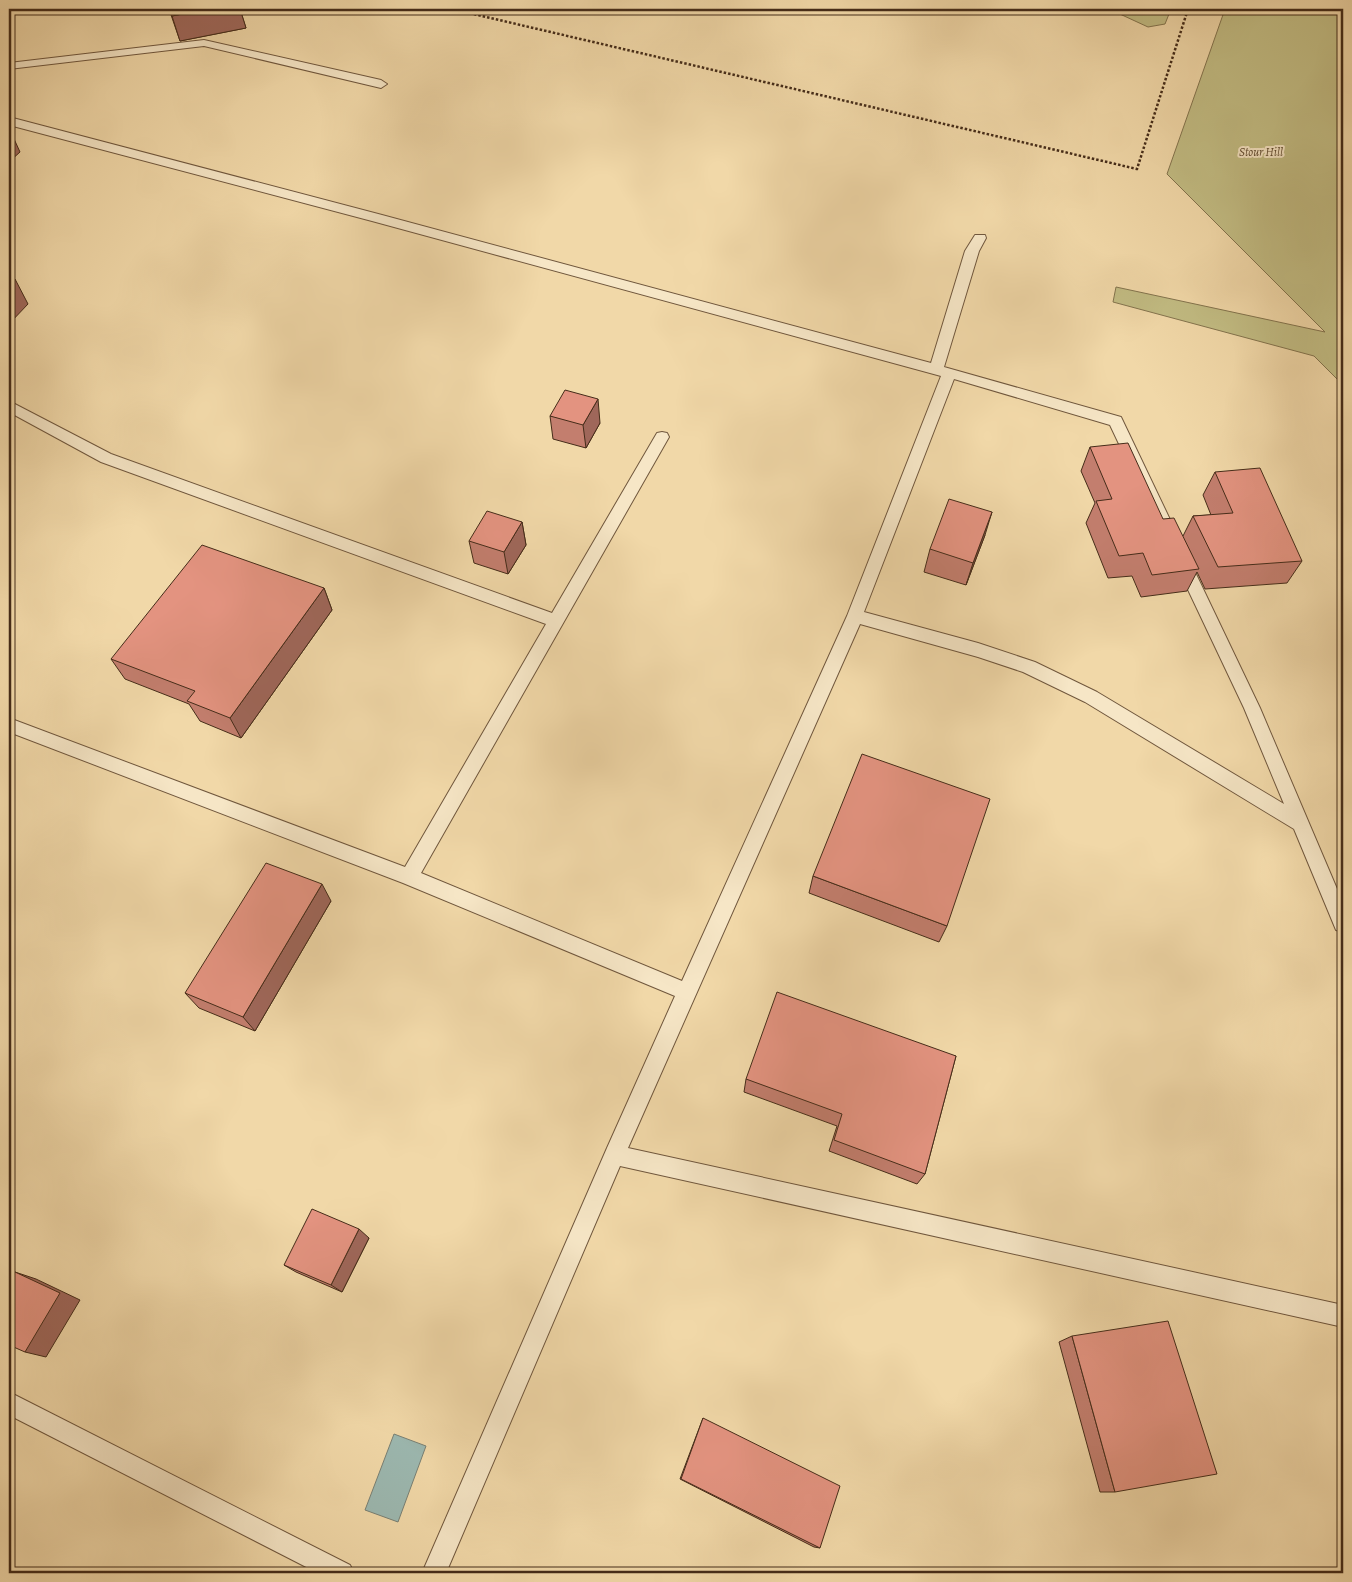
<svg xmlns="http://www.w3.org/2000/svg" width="1352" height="1582" viewBox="0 0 1352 1582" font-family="Alegreya,serif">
<rect width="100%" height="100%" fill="#f1d8a8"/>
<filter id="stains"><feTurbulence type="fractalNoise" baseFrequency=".004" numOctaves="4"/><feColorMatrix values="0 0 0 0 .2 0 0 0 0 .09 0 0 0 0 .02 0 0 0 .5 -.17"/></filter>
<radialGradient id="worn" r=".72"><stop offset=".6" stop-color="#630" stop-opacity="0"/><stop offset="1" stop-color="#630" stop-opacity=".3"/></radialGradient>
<path fill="#c2bc83" stroke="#84744e" d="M1109,9H1171L1165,24L1148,27Z
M1225,9H1343V385L1314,356L1113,302L1116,287L1325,332L1167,174Z"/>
<path fill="#9cb8b0" stroke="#798074" d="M394,1434L426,1446L398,1522L365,1510Z"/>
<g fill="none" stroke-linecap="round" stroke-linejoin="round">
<defs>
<path id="service" d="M204,40L381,80L387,84L381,88L204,46L9,69V63Z
M9,117L382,215L931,363L965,251L975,235H985L986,238L979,251L944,367L1121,417L1260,708L1343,903V932L1336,930L1294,829L1085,702L1023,672L978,657L860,624L628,1148L1343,1305V1327L620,1166L446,1573H422L607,1148L675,996L403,883L9,732V718L405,867L546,624L101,462L9,412V401L111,454L552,613L657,433L662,432L667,433L669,437L421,873L682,981L847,616L941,376L372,221L9,125ZM954,379L1110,425L1244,708L1284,804L1097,692L1035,662L978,643L864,612Z
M9,1392L350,1565L354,1573H318L9,1415Z"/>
</defs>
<use href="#service" stroke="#70573d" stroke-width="2"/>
<path stroke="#452c19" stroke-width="2.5" stroke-dasharray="2.5 2" stroke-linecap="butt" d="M452,9L1137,169L1188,9"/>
<use href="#service" fill="#f6e6c6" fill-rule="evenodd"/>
</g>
<path fill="#c37e6e" stroke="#452c19" d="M169,9H240L246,28L180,41Z
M550,416L600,423L586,448L553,439Z
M1090,447L1163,519L1183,536L1193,516L1211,515L1203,495L1215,472L1302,561L1287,583L1205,589L1197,572L1187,591L1141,597L1132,576L1108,578L1086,523L1095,503L1081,471Z
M522,522L526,545L508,574L474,563L469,541Z
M985,535L966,585L924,572L930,549Z
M324,588L332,610L241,738L200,721L189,704L125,679L111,659Z
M813,876L947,926L939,942L809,893Z
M331,901L255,1031L199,1008L185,993Z
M956,1056L925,1174L917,1184L829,1151L837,1126L744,1092L746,1079Z
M369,1238L342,1292L296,1272L284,1265Z
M1072,1336L1115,1492H1100L1059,1342Z
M703,1418L820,1548L814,1547L680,1479Z"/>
<path fill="#9f675a" stroke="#452c19" d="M209,9H240L246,28L180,41L172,16Z
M9,128L20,152L9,162Z
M15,279L28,304L9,324V286Z
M598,399L600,423L586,448L583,425Z
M992,512L985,535L966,585L973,563Z
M522,522L526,545L508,574L504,552Z
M324,588L332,610L241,738L230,718Z
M322,884L331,901L255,1031L243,1017Z
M359,1229L369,1238L342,1292L331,1285Z
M15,1272L36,1279L80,1300L46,1357L25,1352Z"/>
<path fill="#e39380" stroke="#452c19" d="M169,9H209L172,16Z
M9,277L15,279L9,286Z
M565,390L598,399L583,425L550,416Z
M1128,443L1163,519L1174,518L1199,569L1152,575L1143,553L1119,556L1096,501L1112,499L1090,447Z
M1260,468L1302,561L1218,567L1193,516L1233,513L1215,472Z
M949,499L992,512L973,563L930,549Z
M487,511L522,522L504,552L469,541Z
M202,545L324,588L230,718L187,701L195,691L111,659Z
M862,754L990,799L947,926L813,876Z
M266,863L322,884L243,1017L185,993Z
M777,992L956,1056L925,1174L834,1140L842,1114L746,1079Z
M312,1209L359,1229L331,1285L284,1265Z
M15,1272L60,1293L25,1352L9,1345V1282Z
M1168,1321L1217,1474L1115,1492L1072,1336Z
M703,1418L840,1486L820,1548L681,1479Z"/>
<g text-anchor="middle" stroke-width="4" stroke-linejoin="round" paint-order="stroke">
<g font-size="12" font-style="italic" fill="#5e492e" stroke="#f6e6c6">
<text x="1261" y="156">Stour Hill</text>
</g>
</g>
<rect width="1352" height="1582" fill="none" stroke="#f1d8a8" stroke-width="30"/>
<rect x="10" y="10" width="1332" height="1562" fill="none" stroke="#452c19" stroke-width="2.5"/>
<rect x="15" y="15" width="1322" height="1552" fill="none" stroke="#452c19"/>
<rect width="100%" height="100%" filter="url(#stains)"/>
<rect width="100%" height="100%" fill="url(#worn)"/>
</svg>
